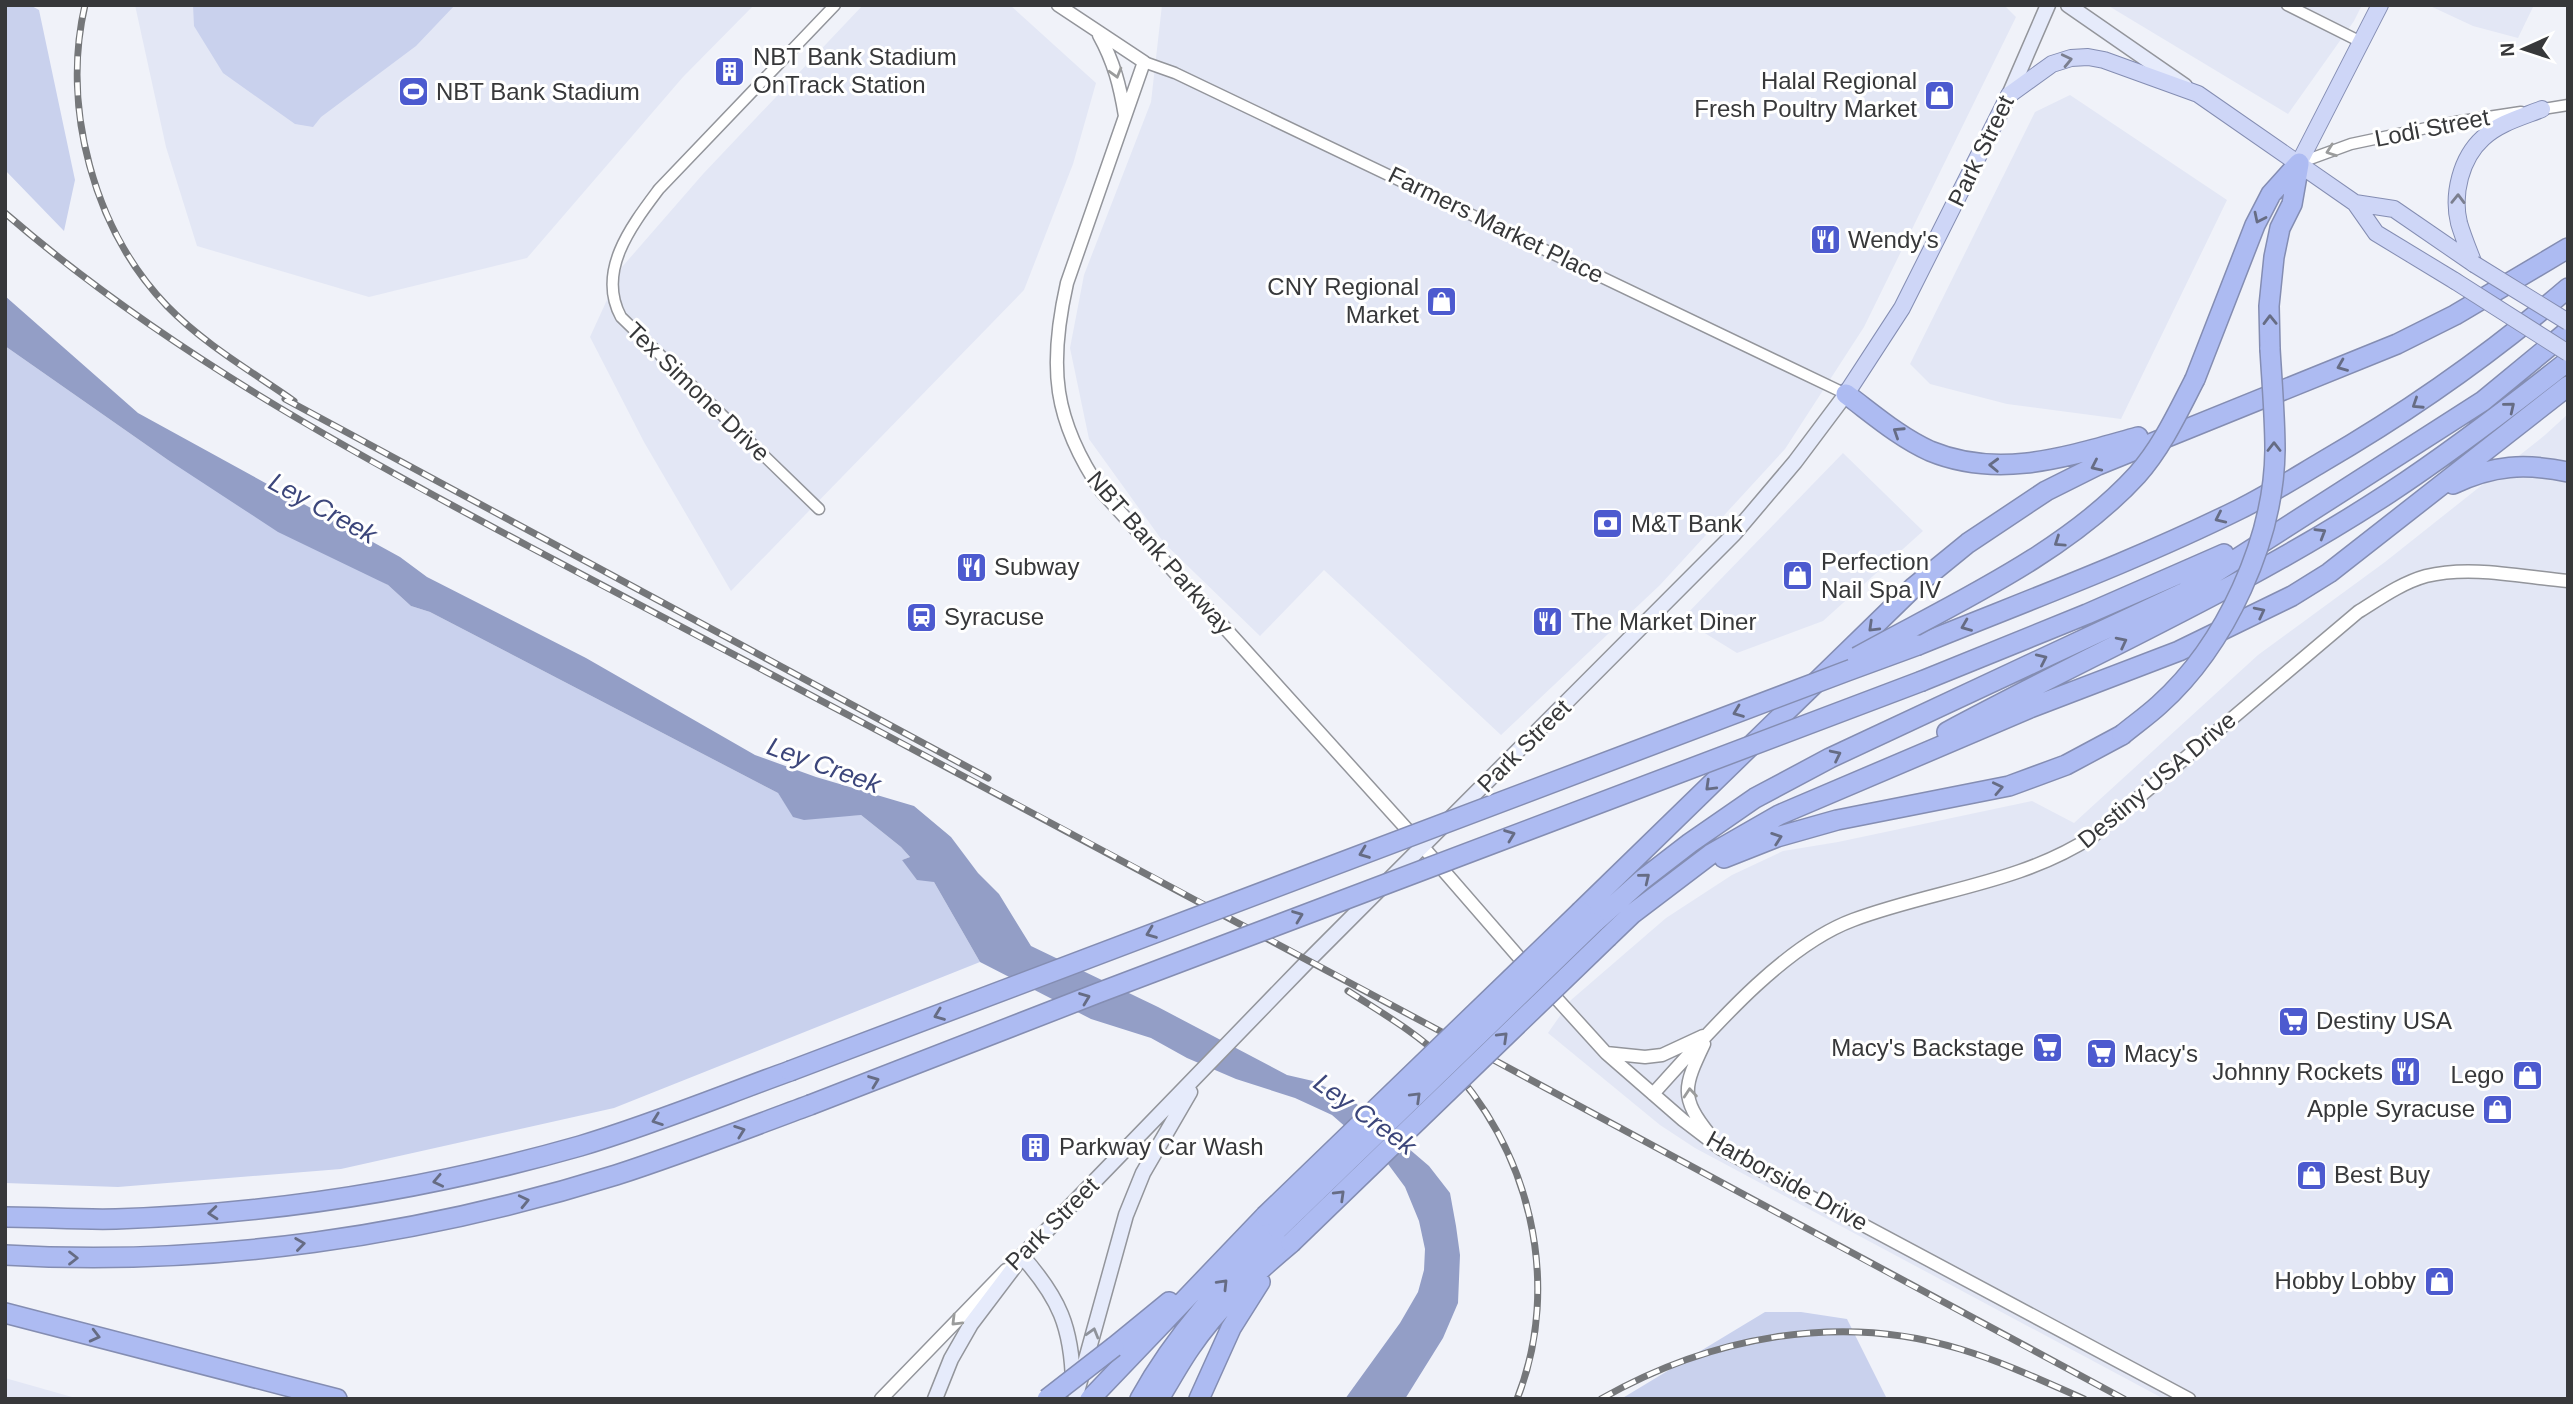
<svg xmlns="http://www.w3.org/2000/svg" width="2573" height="1404" viewBox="0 0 2573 1404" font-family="Arial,sans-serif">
<rect width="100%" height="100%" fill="#f0f2f9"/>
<path fill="#e3e7f5" d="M135,5H754L683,77L527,258L369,297L197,246L166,147Z
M863,5H1010L1096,83L1073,164L1024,290L731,591L644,442L590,337L622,267L703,174Z
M1162,5H2004L2016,17L1864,327L1785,449L1660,585L1501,735L1324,570L1260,636L1164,543L1089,439L1070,348L1084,275L1151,102Z
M2107,5H2362L2354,21L2288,114Z
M2428,5H2534L2518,38L2473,26Z
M2070,95L2227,200L2121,419L2007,404L1930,384L1910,364L2035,112Z
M2568,414V1399H2164L1695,1148L1660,1125L1548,1033L1571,1000L1666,918L1732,875L1783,851L1838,842L2032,801L2074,823L2258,655L2385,562L2545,435Z
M1843,453L1923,531L1823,621L1737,653L1682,619Z
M5,1378L79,1399H5Z"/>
<path fill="#c9d1ed" d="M5,5H30L39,10L75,180L64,231L5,170Z
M193,5H455L416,46L321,117L313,127L295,124L223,73L194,26Z
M5,346L168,460L388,585L411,606L430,612L778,793L794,817L861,815L901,847L910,857L902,860L934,882L980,962L614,1108L341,1169L118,1187L5,1183Z
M1765,1312H1801L1847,1319L1887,1399H1621Z"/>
<path fill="#939ec6" d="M5,296L138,413L400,557L427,577L586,658L755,755L816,777L914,806L951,837L978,873L999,894L1031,946L1158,1007L1287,1075L1313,1081L1352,1100L1429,1166L1450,1193L1456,1226L1460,1255L1458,1303L1443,1338L1405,1399H1345L1400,1323L1418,1292L1424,1270L1425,1249L1419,1221L1405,1187L1388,1164L1332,1115L1295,1098L1236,1079L1187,1058L1151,1038L1091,1019L980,962L934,882L917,880L902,860L910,857L901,847L861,815L804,820L793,817L778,793L430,612L411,606L388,585L278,532L168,460L5,346Z"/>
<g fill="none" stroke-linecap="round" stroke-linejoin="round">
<defs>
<path id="minor" d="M2287,5L2361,42
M1144,62L1175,73L1846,394
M2537,110L2568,105
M2299,163L2351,144L2455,122L2521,112
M819,509L621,317C596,271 632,225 659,189L835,5"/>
<path id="tertiary" d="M1058,5L1144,62L1067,283C1048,367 1053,420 1102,492L1423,847L1530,970
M1099,35C1114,62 1120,86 1125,116
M1547,988L1606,1053L1683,1120L1721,1149L2189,1399
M1704,1044C1684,1086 1679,1097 1710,1135
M1606,1053L1645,1057L1662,1055L1703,1036
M1653,1094C1705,1037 1780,947 1853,920C1933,890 2020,884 2093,836L2358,612C2379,599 2401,583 2426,576C2471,565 2522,577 2568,581
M881,1399L1006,1270"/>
<path id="secondary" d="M2068,5L2185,86
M2009,95L2048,5
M1022,1256C1059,1298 1072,1327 1073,1384
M935,1399L951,1359L971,1324L1024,1254L1306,963L1734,534L1795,462L1846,394
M1075,1399L1126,1215L1143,1173L1190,1092"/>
<path id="primary" d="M2299,163L2380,5
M2355,203L2394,209L2474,264
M2474,264C2469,251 2463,237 2459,223C2452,194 2461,158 2483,138C2499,123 2522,117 2542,109
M1846,394L1902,308L2009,95L2052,64L2071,58L2088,57L2104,60L2198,94L2355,203L2376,233L2455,281"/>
<path id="motorway" d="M2270,349L2269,306L2274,257L2280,228L2292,204L2299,164
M2195,379L2255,225L2271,194L2299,163
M1846,394C1873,414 1899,437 1930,451C2000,480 2069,456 2138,437
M2453,484C2493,465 2525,463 2568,472
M1918,645C2026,601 2135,561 2240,509C2268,495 2295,478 2322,462C2410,411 2491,354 2568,288
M1922,681L2087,614L2224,554
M1947,732C2094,653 2249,585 2389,493C2451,452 2510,407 2568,361
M1724,858L1777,837L1837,820L2009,786L2066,765L2122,735
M1581,911L1914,587L1968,543L2046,491L2098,465L2397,344L2455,315L2568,248
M1594,923L1642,880L1690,843L1755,798L1830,758L2185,592L2483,401L2568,331
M1608,937L1632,914L1711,854L1779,815L2030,708L2179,651L2292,596L2329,573L2568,386
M5,1217C42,1217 79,1220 116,1219C274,1214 429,1189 580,1146C651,1125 721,1096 790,1071
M5,1255C210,1267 420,1236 616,1175C681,1154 745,1129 810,1105
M5,1313L337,1399
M1114,1347L1169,1302
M1090,1399L1265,1216
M1140,1399C1176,1334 1225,1281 1278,1229
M1159,1399C1169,1382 1179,1364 1190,1348C1217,1308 1254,1274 1291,1243
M1199,1399L1231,1328L1260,1282"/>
</defs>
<use href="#minor" stroke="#93959b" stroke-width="13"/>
<use href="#tertiary" stroke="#93959b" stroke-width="15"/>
<use href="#secondary" stroke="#93959b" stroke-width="17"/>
<use href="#primary" stroke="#848db2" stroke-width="18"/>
<use href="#motorway" stroke="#848db2" stroke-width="22"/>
<use href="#minor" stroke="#fff" stroke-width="10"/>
<use href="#tertiary" stroke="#fff" stroke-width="12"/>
<use href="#secondary" stroke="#e6ebfb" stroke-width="14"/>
<use href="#primary" stroke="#ced6f7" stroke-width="16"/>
<use href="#motorway" stroke="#adbbf2" stroke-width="19"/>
<defs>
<path id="rail" d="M85,5C61,108 94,230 167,306C204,344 251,371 294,401
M5,213C162,349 347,450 530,547C648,610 767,672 886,735C1300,954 1711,1178 2124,1399
M285,399L988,778
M1348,991C1380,1012 1416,1032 1443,1059C1530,1146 1563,1284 1517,1399
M1601,1399C1710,1337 1839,1312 1960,1349C2003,1362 2043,1381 2084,1399"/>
</defs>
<use href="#rail" stroke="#75777a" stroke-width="7"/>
<use href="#rail" stroke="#fff" stroke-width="4.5" stroke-dasharray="13" stroke-linecap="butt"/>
<defs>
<path id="primary-bridge" d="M2474,264L2568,322
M2455,281L2568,353"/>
<path id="motorway-bridge" d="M1857,657C1951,605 2065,554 2137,475C2162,447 2178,412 2195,379
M2122,735C2134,725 2147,716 2159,705C2226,645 2274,540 2275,450C2275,417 2272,383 2270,349
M790,1071L1847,671L1918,645
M810,1105L1098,993L1922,681
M1265,1216L1581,911
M1278,1229L1594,923
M1291,1243L1608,937
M1047,1399L1114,1347"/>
</defs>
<use href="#primary-bridge" stroke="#848db2" stroke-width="18" stroke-linecap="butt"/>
<use href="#motorway-bridge" stroke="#848db2" stroke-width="22" stroke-linecap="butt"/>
<use href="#primary-bridge" stroke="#ced6f7" stroke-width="16"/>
<use href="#motorway-bridge" stroke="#adbbf2" stroke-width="19"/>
</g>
<defs><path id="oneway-chevron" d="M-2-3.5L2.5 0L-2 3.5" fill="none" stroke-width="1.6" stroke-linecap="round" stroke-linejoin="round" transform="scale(1.75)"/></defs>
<g stroke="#7b7f8f">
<use href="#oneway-chevron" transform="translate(2067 60) rotate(-13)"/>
<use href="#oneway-chevron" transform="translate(2458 199) rotate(-89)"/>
</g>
<g stroke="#9b9c9c">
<use href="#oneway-chevron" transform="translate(1116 73) rotate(74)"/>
<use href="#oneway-chevron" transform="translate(2331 151) rotate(160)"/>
<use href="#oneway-chevron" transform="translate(1690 1093) rotate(-95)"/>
<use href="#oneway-chevron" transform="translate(956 1321) rotate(135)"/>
</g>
<g stroke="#666c84">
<use href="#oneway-chevron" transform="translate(2259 218) rotate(116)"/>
<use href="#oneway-chevron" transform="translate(2270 320) rotate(-91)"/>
<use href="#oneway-chevron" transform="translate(2342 366) rotate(158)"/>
<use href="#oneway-chevron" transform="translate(2417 404) rotate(147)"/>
<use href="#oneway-chevron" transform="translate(2510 407) rotate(-39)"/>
<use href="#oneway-chevron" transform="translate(1898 432) rotate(-147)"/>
<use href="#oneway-chevron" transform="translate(2274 447) rotate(-90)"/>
<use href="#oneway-chevron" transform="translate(1994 465) rotate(-178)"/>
<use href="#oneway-chevron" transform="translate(2096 466) rotate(155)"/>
<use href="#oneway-chevron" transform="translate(2220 518) rotate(155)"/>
<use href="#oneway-chevron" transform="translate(2321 533) rotate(-31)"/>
<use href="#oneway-chevron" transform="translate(2059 542) rotate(146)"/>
<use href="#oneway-chevron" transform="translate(2260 612) rotate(-27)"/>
<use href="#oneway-chevron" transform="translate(1966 626) rotate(158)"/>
<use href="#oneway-chevron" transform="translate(1873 627) rotate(136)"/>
<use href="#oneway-chevron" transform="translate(2122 642) rotate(-27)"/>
<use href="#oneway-chevron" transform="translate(2042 659) rotate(-25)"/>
<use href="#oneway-chevron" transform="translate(1738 712) rotate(159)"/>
<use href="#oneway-chevron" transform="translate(1836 755) rotate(-26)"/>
<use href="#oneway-chevron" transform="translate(1710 786) rotate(136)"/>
<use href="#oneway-chevron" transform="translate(1998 788) rotate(-12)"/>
<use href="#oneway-chevron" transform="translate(1510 835) rotate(-21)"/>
<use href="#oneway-chevron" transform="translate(1777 838) rotate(-19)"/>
<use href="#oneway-chevron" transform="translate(1364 853) rotate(159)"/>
<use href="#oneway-chevron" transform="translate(1645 878) rotate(-39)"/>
<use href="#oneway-chevron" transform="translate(1298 916) rotate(-21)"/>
<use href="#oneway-chevron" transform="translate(1151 933) rotate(159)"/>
<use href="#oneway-chevron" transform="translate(1085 998) rotate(-21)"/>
<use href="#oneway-chevron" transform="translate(939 1015) rotate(159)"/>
<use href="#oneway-chevron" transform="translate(1503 1037) rotate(-44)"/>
<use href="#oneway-chevron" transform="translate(874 1081) rotate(-21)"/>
<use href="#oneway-chevron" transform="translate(1416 1097) rotate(-44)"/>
<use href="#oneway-chevron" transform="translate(657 1120) rotate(160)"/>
<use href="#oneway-chevron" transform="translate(740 1131) rotate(-20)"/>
<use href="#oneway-chevron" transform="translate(438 1181) rotate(168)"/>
<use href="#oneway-chevron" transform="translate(1340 1195) rotate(-44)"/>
<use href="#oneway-chevron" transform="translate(524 1201) rotate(-13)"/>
<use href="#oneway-chevron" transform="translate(213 1213) rotate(175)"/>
<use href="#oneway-chevron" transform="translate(300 1244) rotate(-8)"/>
<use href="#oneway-chevron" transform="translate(73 1258)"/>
<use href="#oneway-chevron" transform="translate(1223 1284) rotate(-46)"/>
<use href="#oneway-chevron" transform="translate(95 1336) rotate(14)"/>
</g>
<use stroke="#8e929a" href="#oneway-chevron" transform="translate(1093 1333) rotate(-74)"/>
<defs>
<symbol id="building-square" viewBox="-11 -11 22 22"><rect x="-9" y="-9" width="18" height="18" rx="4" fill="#4c5acf" stroke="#fff"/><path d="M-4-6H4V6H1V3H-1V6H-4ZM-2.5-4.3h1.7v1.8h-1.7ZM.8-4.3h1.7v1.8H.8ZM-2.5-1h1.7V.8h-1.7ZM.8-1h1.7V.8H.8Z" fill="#fff"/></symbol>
<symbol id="stadium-square" viewBox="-11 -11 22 22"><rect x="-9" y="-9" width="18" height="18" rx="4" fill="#4c5acf" stroke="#fff"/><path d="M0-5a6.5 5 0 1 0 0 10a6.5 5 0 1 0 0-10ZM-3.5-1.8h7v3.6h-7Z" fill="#fff"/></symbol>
<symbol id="shop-square" viewBox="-11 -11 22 22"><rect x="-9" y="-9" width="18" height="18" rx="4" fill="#4c5acf" stroke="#fff"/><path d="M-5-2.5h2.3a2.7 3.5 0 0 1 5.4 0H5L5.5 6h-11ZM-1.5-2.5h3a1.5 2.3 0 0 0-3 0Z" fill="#fff"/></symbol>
<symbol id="restaurant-square" viewBox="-11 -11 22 22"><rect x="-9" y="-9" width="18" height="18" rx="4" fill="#4c5acf" stroke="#fff"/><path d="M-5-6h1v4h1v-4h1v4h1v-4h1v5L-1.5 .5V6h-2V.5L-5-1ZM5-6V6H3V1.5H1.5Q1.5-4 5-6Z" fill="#fff"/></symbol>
<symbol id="bank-square" viewBox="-11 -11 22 22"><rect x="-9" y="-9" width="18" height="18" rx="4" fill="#4c5acf" stroke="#fff"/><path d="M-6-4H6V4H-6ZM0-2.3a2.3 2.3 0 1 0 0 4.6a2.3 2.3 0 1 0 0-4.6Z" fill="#fff"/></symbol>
<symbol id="station-square" viewBox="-11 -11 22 22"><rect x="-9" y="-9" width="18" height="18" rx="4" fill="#4c5acf" stroke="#fff"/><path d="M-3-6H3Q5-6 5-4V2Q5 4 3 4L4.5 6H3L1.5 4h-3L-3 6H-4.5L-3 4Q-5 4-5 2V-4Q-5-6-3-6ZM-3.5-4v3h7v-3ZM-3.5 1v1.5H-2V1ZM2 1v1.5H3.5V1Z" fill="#fff"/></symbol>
<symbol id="supermarket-square" viewBox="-11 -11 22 22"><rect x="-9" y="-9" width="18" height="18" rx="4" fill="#4c5acf" stroke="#fff"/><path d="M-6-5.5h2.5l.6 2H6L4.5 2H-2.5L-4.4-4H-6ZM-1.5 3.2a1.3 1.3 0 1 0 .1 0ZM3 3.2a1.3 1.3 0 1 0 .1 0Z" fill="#fff"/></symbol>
</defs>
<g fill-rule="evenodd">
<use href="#building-square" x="712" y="54" width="35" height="35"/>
<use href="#stadium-square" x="396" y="74" width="35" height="35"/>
<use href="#shop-square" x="1922" y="78" width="35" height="35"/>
<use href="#restaurant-square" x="1808" y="222" width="35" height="35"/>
<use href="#shop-square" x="1424" y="284" width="35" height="35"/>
<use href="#bank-square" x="1590" y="506" width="35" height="35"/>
<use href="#restaurant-square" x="954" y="550" width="35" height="35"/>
<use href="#shop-square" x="1780" y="558" width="35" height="35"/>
<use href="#station-square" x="904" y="600" width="35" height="35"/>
<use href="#restaurant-square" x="1530" y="604" width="35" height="35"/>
<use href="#supermarket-square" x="2276" y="1004" width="35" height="35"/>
<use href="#supermarket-square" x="2030" y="1030" width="35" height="35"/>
<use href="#supermarket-square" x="2084" y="1036" width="35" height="35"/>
<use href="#restaurant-square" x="2388" y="1054" width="35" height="35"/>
<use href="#shop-square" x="2510" y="1058" width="35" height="35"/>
<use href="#shop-square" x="2480" y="1092" width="35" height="35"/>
<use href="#building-square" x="1018" y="1130" width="35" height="35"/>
<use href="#shop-square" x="2294" y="1158" width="35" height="35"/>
<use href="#shop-square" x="2422" y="1264" width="35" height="35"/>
</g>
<g text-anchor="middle" stroke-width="6" stroke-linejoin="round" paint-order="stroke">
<g font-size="24" fill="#37383a" stroke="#fff" text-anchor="start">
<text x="753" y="65">NBT Bank Stadium<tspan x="753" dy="28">OnTrack Station</tspan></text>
<text x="1917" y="89" text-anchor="end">Halal Regional<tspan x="1917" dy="28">Fresh Poultry Market</tspan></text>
<text x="436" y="100">NBT Bank Stadium</text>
<text x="1848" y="248">Wendy's</text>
<text x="1419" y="295" text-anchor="end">CNY Regional<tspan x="1419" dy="28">Market</tspan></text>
<text x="1631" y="532">M&amp;T Bank</text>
<text x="1821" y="570">Perfection<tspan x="1821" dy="28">Nail Spa IV</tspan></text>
<text x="994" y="575">Subway</text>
<text x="944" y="625">Syracuse</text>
<text x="1571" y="630">The Market Diner</text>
<text x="2316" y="1029">Destiny USA</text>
<text x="2024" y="1056" text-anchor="end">Macy's Backstage</text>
<text x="2124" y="1062">Macy's</text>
<text x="2383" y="1080" text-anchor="end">Johnny Rockets</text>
<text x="2504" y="1083" text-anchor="end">Lego</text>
<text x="2475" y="1117" text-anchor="end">Apple Syracuse</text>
<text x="1059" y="1155">Parkway Car Wash</text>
<text x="2334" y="1183">Best Buy</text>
<text x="2416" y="1289" text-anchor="end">Hobby Lobby</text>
</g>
<g font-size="24" fill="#37383a" stroke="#fff">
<text transform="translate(2432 128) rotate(-11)" y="8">Lodi Street</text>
<text transform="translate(1981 151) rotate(-64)" y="8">Park Street</text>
<text transform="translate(1496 225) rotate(26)" y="8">Farmers Market Place</text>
<text transform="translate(698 392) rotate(44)" y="8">Tex Simone Drive</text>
<text transform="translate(1160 553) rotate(49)" y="8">NBT Bank Parkway</text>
<text transform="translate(1524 746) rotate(-45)" y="8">Park Street</text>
<text transform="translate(2157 780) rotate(-40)" y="8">Destiny USA Drive</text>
<text transform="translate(1787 1181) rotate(29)" y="8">Harborside Drive</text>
<text transform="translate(1052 1224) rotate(-45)" y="8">Park Street</text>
</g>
<g font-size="26" font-style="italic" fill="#3c467b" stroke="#fff">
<text transform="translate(323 508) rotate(29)" y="9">Ley Creek</text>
<text transform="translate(824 765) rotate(20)" y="9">Ley Creek</text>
<text transform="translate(1365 1114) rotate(36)" y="9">Ley Creek</text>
</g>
</g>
<rect width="2573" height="1404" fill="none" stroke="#37383a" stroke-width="14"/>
<g transform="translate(2524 49) rotate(267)" stroke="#ffffff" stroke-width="5" paint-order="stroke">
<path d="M0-5L12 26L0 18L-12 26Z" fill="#37383a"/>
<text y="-10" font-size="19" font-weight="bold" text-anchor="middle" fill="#37383a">N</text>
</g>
</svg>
